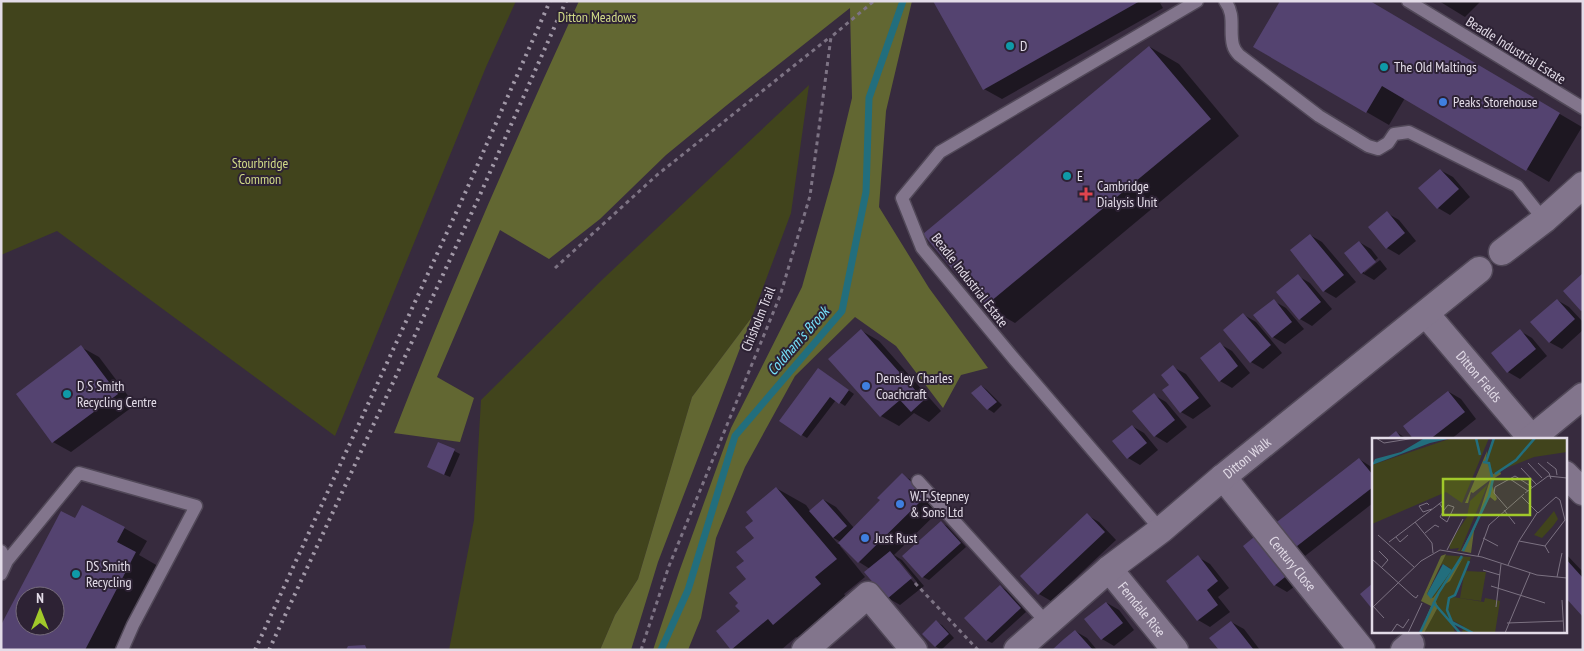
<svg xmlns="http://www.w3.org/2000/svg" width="1584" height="651" viewBox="0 0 1584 651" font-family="'PT Sans Narrow',sans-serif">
<rect width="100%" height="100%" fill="#372b3e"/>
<path fill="#41441c" d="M1,1H516L486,67L335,436L57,231L1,255Z
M809,85L791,213L752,317L692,397L638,579L615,615L600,650H449L474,520L481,400L603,279Z"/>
<path fill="#626732" d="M579,1H912L886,111L879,207L929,288L988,368L961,375L943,408L896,346L855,317L795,376L745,467L716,538L701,618L688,650H653L679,572L731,428L802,287L834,173L852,98L850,8L727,105L666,155L600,219L549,259L500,230L437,377L474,398L460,442L394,433C451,287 514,143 579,1Z
M752,317L658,562L631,650H600L615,615L638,579L692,397Z"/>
<path fill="#0007" fill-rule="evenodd" d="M936,1H1164L1160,3L1163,8L1002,99L984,89Z
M1367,1L1582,127L1549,182L1405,98L1389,125L1254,47Z
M1439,1H1481L1465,17Z
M1150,47L1179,64L1239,136L1015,323L985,306Z
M1440,170L1453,177L1470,197L1450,215L1438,208Z
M1387,213L1399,220L1416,241L1399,255L1387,248Z
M1310,235L1322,242L1356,282L1336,298L1324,291Z
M1359,242L1371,249L1378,258L1364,270V273L1380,260L1387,269L1374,280L1362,273Z
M1298,276L1310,283L1332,309L1312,326L1300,319Z
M1557,300L1569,307L1583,322V330L1562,349L1549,342Z
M1274,301L1286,308L1304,329L1285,344L1273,337Z
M1244,315L1256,322L1282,353L1263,369L1251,362Z
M862,331L879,341L941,411L929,422L914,413L899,426L881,416Z
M1520,331L1532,338L1547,356L1520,379L1508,372Z
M1220,344L1232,351L1250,373L1232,388L1220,381Z
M81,347L99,357L135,405L71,452L53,442Z
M1173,367L1186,374L1211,406L1193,419L1181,412L1164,391L1171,385Z
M824,373L854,394L845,406L836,400L807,438L802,435Z
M982,386L987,390L1002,405L994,413L988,409L973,393Z
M1449,392L1461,399L1476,419L1450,440H1416Z
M1154,395L1166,402L1187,427L1167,443L1155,436Z
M1132,426L1144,433L1158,450L1140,465L1128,458Z
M1396,432L1409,440H1387Z
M439,443L460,454L450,477L434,470Z
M1359,459L1373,468V503L1305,556L1293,549Z
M902,475L920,485L943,507L894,555L902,560L924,586L900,605L888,598L870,569L859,562L841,545L840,546L865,577L844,594L850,602L803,641L796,637L781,650L732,649L748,579L746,561L755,538V521L776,488L806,505L811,512L824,500L836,507L854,528L882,500ZM832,537L841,542L838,544ZM899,560L917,582L915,584L897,562Z
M1087,515L1099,522L1116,540L1051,601L1039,594Z
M76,520L124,528L147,541L139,555L158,566L115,650H1V628ZM25,596H55V626H25Z
M941,523L947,526L966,547L929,580L923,577L904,556Z
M1259,535L1302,581L1287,592L1275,585Z
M1565,553L1583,572V615L1565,595Z
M1198,557L1210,564L1229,588L1218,597L1230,612L1210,627L1198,620Z
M1000,586L1006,590L1026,612L992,643L986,640Z
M1107,603L1119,610L1134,630L1114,646L1102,639Z
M936,622L942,625L954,638L941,650L935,646Z
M1231,622L1244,629L1260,650H1220Z
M1075,631L1087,638L1097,650H1054Z
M1396,632H1406L1402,636Z"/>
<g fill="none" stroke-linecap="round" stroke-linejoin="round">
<path stroke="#226e7d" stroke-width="7" d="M661,650L688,590L735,436L842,311L866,192L869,98L903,1"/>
</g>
<path fill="#544370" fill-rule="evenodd" d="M933,1H1140L983,90Z
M1280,1H1370L1560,113L1526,171L1382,86L1366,113L1253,47Z
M1149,46L1211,119L984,307L923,234Z
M1440,169L1459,189L1437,209L1418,188Z
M1387,211L1405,233L1386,249L1368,227Z
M1310,234L1344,275L1323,292L1290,250Z
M1359,241L1376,262L1361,274L1344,253Z
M1583,273V310L1581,311L1563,291Z
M1298,274L1321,302L1299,320L1276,292Z
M1274,299L1292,322L1272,338L1253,315Z
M1557,299L1575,319L1549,343L1530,322Z
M1243,313L1271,345L1250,363L1223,330Z
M861,329L924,400L911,412L900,400L880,417L828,359Z
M1520,329L1536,349L1507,373L1491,353Z
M1220,342L1238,366L1219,382L1200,358Z
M81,345L118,394L52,443L16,394Z
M1173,365L1199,398L1180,413L1162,390L1169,385L1161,375Z
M818,368L849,390L839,404L830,397L801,436L779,421Z
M981,385L997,402L987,410L971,393Z
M1448,391L1465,412L1429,440H1414L1403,426Z
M1154,393L1175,420L1154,437L1132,411Z
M1132,425L1147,443L1127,459L1112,441Z
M1396,431L1403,440H1385Z
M438,442L455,449L444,475L427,467Z
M1359,458L1373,475V487L1292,550L1273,525Z
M902,473L926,496L858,563L838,543L880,500L877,498Z
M776,487L837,559L815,577L821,584L773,625L768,619L731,650L716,631L740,611L735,606L738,603L729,593L746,579L736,567L744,561L736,552L754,538L745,527L753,521L746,512Z
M823,499L847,526L833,538L809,511Z
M82,505L125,527L117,542L136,552L85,650H1V625L61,511L75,518ZM25,596H55V626H25Z
M1087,513L1105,532L1038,595L1020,576Z
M941,521L961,543L922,578L902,556Z
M1259,533L1290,573L1274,586L1243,546Z
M890,551L912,578L887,599L864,572Z
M1198,555L1218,581L1207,590L1218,605L1197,621L1166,581Z
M1565,558L1583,578V617L1565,597Z
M1373,583V610L1360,594Z
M1000,585L1021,608L986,641L964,618Z
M1106,602L1123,623L1101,640L1084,619Z
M936,620L949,634L935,647L922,634Z
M1231,621L1243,636L1254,650H1219L1209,638Z
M1075,630L1093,650H1052L1064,639Z
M365,645L367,650H346L348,646Z"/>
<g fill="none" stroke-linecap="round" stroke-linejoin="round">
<defs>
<path id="service" d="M1225,1C1236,15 1229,30 1233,45C1234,49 1236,52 1239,55L1319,116L1368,146L1378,149L1388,143L1394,134L1409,132L1517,186L1544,220
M1408,1L1583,108
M918,481L1047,623
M1161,530L1015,360L922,248L902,198L940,152L1197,1
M1,551L7,561L1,574
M7,561L79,473L196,506L133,625L122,650"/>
<g id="minor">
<path d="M1502,252L1544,220L1583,185"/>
<path id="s1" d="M1426,314L1533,440"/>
<path d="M1532,438L1583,396"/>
<path d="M1565,474L1583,492"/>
<path id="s2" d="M1223,477L1362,650"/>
<path id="s3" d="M1109,569L1175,650"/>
<path d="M805,650L868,595L914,650"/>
<path id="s4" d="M1017,650L1109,569L1161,530L1223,477L1479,270"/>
<path d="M1404,650L1411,644"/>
</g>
</defs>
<use href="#service" stroke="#514858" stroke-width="15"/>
<use href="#minor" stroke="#514858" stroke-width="29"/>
<path stroke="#7d7384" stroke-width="3" stroke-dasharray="4 4" stroke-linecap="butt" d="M555,268L657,175L830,37
M915,583L978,650
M641,650L669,566L780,296L810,196L831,37L874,1"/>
<use href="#service" stroke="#82758c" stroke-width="12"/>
<use href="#minor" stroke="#82758c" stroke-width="26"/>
<path stroke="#a299a8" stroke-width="4" stroke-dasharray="2.5 5" stroke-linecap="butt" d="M255,650L466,191L550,1
M269,650L479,197L566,1"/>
</g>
<g fill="#0f9aa8" stroke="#2d2234" stroke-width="2">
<circle cx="1010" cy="46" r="5"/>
<circle cx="1384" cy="67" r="5"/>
<circle cx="1067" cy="176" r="5"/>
<circle cx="67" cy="394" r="5"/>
<circle cx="76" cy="574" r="5"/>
</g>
<g fill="#3f7fe0" stroke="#2d2234" stroke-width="2">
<circle cx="1443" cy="102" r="5"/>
<circle cx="866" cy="386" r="5"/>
<circle cx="900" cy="504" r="5"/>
<circle cx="865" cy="538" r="5"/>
</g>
<path fill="#e0444e" stroke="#2d2234" stroke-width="2" d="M1083.5 186.5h5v5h5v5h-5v5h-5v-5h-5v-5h5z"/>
<g text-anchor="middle" stroke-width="4" stroke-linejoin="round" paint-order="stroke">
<g font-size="14" fill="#d0d987" stroke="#2d2234">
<text x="597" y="22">Ditton Meadows</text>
<text x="260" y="168">Stourbridge<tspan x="260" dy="16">Common</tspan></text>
</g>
<g font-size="14" fill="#e3dce8" stroke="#2d2234" text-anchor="start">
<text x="1020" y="51">D</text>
<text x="1394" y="72">The Old Maltings</text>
<text x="1453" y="107">Peaks Storehouse</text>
<text x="1077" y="181">E</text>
<text x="1097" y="191">Cambridge<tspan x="1097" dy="16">Dialysis Unit</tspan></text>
<text x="876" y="383">Densley Charles<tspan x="876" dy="16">Coachcraft</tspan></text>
<text x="77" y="391">D S Smith<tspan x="77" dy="16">Recycling Centre</tspan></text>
<text x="910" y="501">W.T. Stepney<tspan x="910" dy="16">&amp; Sons Ltd</tspan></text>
<text x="875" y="543">Just Rust</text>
<text x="86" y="571">DS Smith<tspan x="86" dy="16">Recycling</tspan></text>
</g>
<g font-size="14" fill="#e3dce8" stroke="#2d2234">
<text transform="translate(1516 50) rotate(32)" y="5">Beadle Industrial Estate</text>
<text transform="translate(970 280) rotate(52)" y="5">Beadle Industrial Estate</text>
<text transform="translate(758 319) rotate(-68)" y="5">Chisholm Trail</text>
<text dy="5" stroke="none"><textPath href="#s1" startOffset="82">Ditton Fields</textPath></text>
<text dy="5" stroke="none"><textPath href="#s4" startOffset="300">Ditton Walk</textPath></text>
<text dy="5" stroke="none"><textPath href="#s2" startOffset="111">Century Close</textPath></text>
<text dy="5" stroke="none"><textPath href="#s3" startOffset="52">Ferndale Rise</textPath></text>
</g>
<g font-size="15" font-style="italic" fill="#75e1fa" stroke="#2d2234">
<text transform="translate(798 341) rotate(-49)" y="5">Coldham's Brook</text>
</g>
</g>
<g transform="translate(1372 438)">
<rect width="195" height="195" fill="#372b3e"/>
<path d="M80,0H117L90,65L74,54L0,86V27ZM122,0H195V14L162,19L102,43ZM116,46L88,113H85L87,110L78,111L77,106L95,79L98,63ZM182,73L186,81L181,88L170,100L162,97ZM70,117L99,119L94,133L114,134L109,163L88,160L92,137L81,159L112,164L113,160L128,163L123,195H90L91,188L80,182L83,195H48L59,168L52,162L78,130L71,126L67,129Z" fill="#41441c"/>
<path d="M115,13L114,22L121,36L128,33L129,36L121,41L120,47L125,61L123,63L118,59L112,67L102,93L99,115L89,113L104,85L118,42L101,55L99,54L96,65H93ZM74,116L55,156L61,160L92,118L78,143L69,149L63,161L66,169L52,195H48L59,168L49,163L69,118Z" fill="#626732"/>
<path d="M80,0L58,5L0,27L3,21L29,14L51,1ZM71,126L80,132L59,161L55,156Z" fill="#226e7d"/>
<path fill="none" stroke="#226e7d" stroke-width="2.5" d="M104,0L108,17M111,24L117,25L120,39M114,24L122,0M123,36L144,22L163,0M91,113L117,58L121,41M97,123L83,157L77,160L75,172L80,184L101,195M61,164L88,195M48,195L67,154L90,118"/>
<path fill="none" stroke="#7c7282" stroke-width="1" d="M4,0L12,5L43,0M175,24L184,31L185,37M156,25L170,40M166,25L177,35L179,41M149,30L164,46M138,41L156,53M153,55L176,38L195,40M149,58L166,75L184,59L188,62L193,82L173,108L177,115M67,65L72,72L68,79L75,84L82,69L76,67L72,72M57,67L55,65L47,68L51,74L60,71M135,70L122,55L123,49L143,38L160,49M132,72L143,86M43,84L60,105L61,115M53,95L63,87L67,89M6,97L42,129M24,99L28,104L36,97M111,100L126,108M147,103L165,75M17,104L71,63M75,112L91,81M7,113L16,122L9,130M106,118L117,87L152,56M0,121L41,158L44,160L46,157M136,127L147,103L173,108M111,132L128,137M185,139L190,115M119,148L173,165M190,162L192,195M0,167L12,180M124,169L129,126M0,170L49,123L68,112L110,119L165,137L195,140M135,185L191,183M19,195L25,186L31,190L37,181M36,195L50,165M133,195L158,135"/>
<path fill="#a1c92a" fill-opacity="0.15" stroke="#a1c92a" stroke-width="2.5" d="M71,41H158V77H71Z"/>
<rect width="195" height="195" fill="none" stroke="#e3dce8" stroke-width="2.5"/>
</g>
<rect width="1584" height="651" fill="none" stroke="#e3dce8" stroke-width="5"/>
<g transform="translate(40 611)"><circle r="24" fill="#2d2234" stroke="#766c7c"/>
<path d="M0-4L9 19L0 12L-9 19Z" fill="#a1c92a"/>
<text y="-8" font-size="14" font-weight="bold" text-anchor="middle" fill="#e3dce8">N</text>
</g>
</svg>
